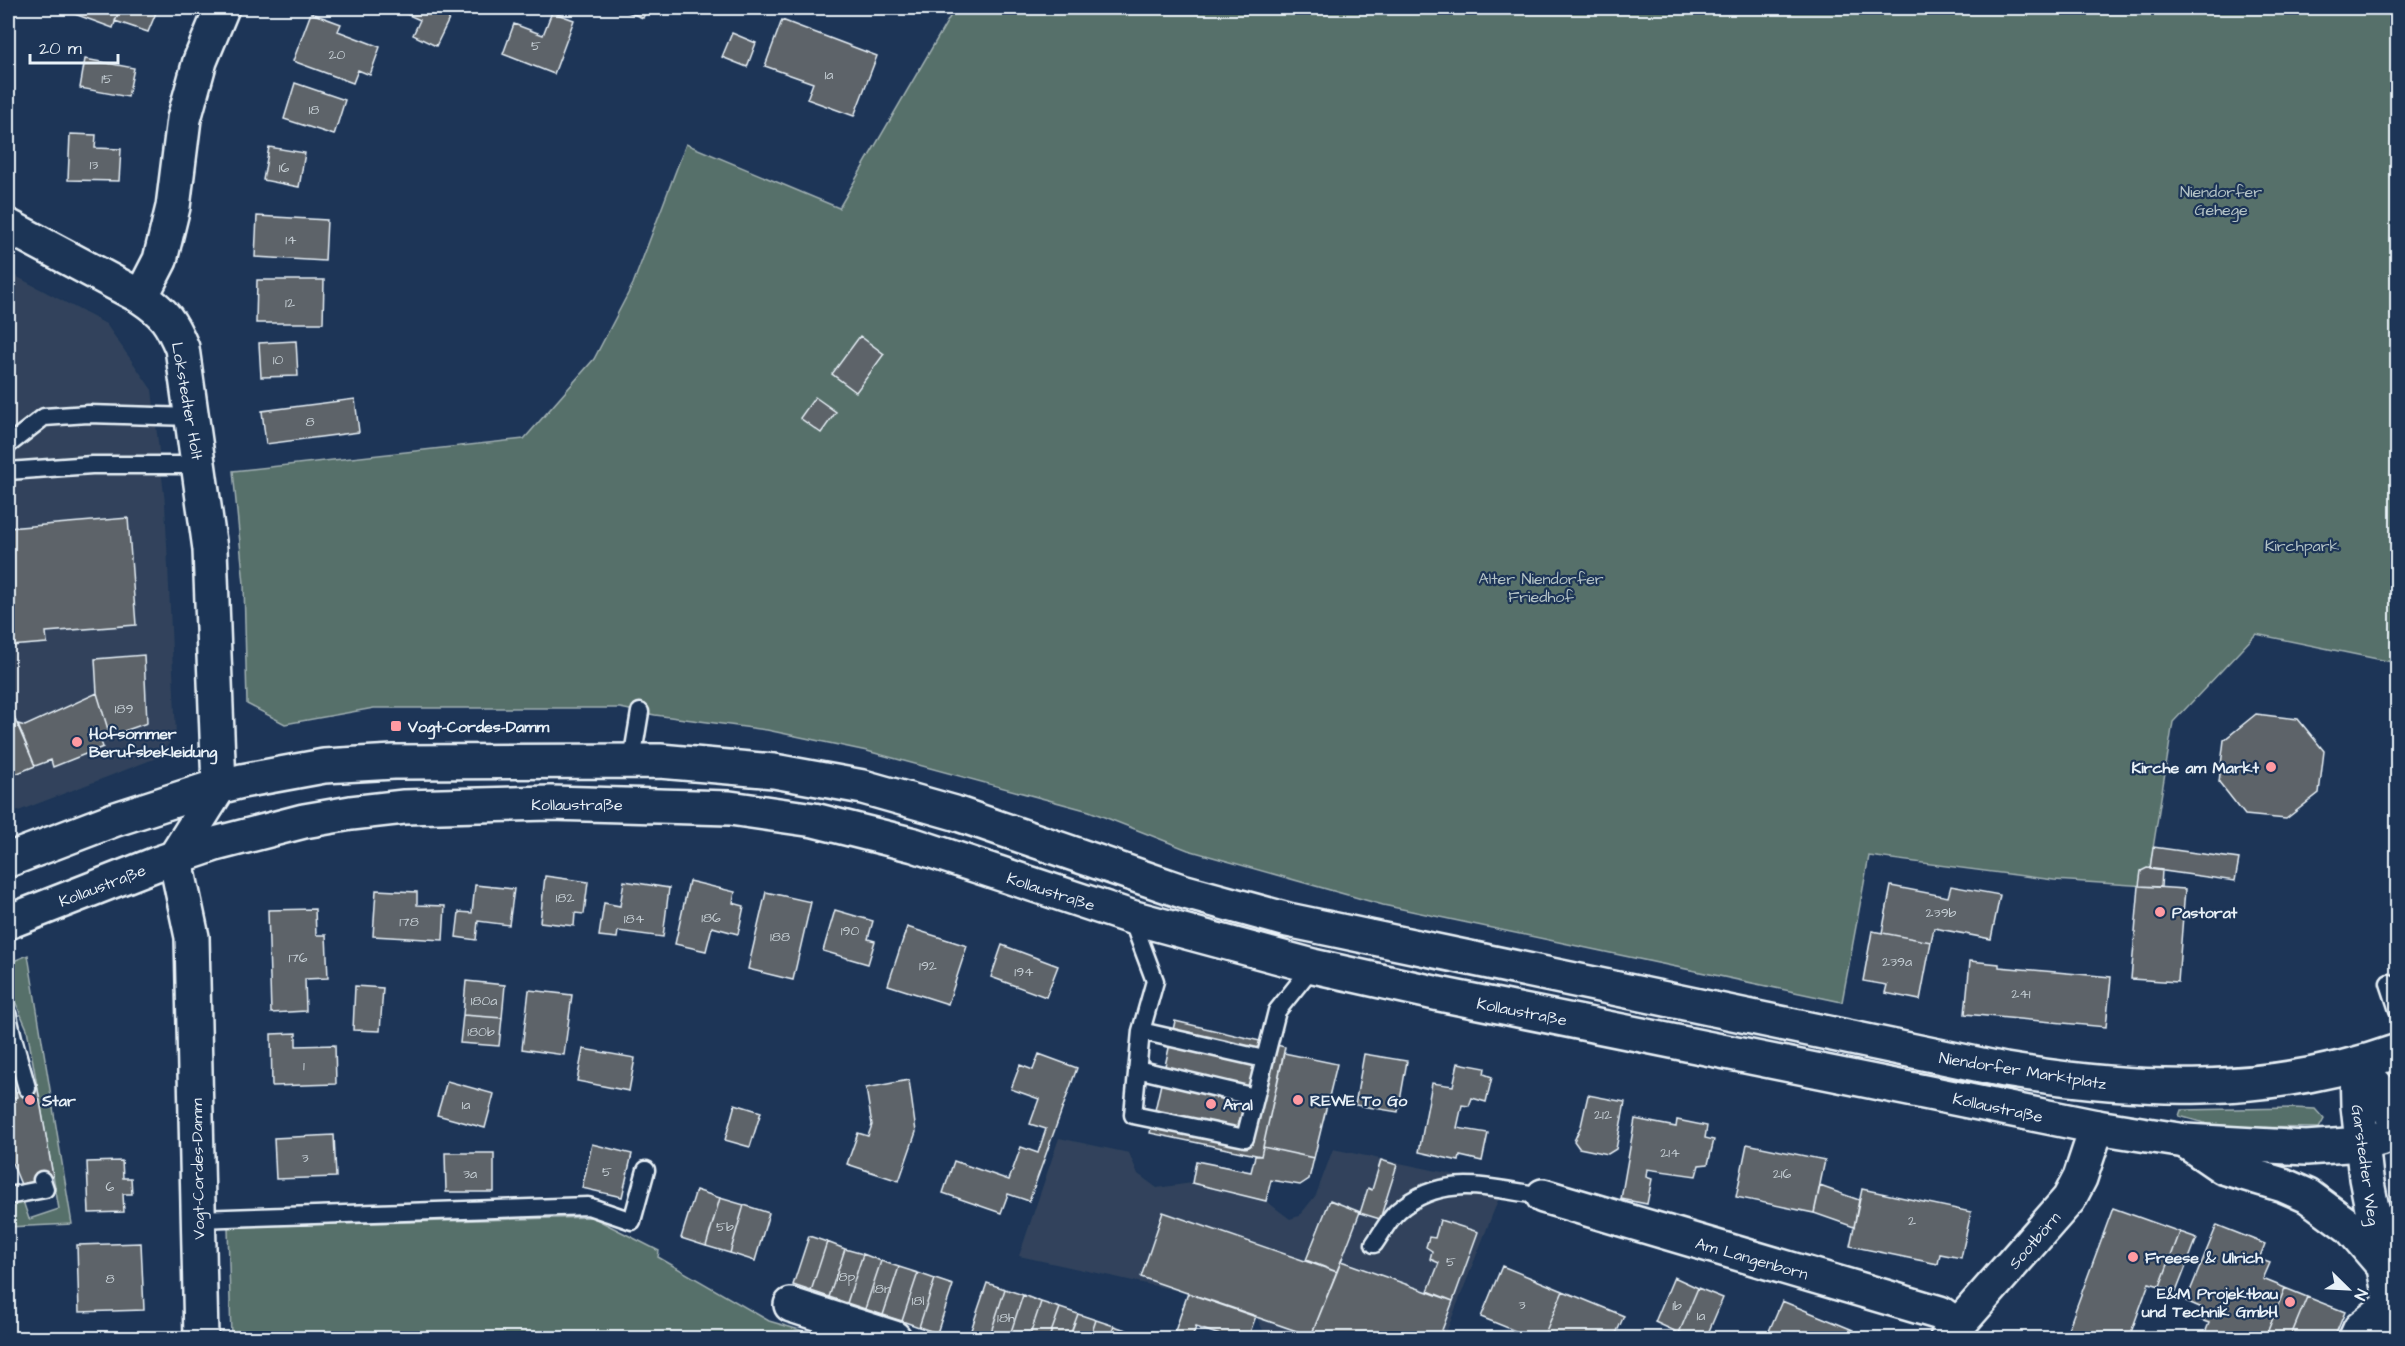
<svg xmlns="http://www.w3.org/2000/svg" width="2405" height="1346" viewBox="0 0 2405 1346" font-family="'Architects Daughter',sans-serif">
<rect width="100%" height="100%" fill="#1d3557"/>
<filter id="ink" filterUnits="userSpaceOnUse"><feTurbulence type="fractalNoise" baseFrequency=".0167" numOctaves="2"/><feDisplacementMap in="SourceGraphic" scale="12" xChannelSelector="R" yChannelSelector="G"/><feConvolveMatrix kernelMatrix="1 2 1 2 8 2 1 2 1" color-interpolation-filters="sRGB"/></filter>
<g filter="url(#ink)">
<path fill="#30435c" d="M8,272L106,324L152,390L165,503L176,734L159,757L8,815Z
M1059,1138L1129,1153L1138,1174L1157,1188L1192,1183L1266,1201L1290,1219L1299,1216L1316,1195L1333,1149L1504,1185L1444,1338H1267L1256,1316L1188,1293L1019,1256Z
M169,1330L170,1338H8V1333Z"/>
<path fill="#576f6b" stroke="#a0b0b2" stroke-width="1.5" d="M955,8H2397V663L2256,634L2173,722L2147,886L2054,880L1869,856L1842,1002L1383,905L1188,850L1089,811L867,751L767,730L655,715L620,708H374L285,724L247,704L244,584L233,471L524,439L594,359L633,284L686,144L839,208Z
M28,955L72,1224L8,1227V1204L23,1201L29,1219L59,1209L27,1029L11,992L8,976V969L11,962Z
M2293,1108L2315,1109L2324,1119L2319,1128L2219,1127L2179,1116L2181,1110Z
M592,1217L659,1251L658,1257L769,1321L827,1338H231L228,1227Z"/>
<path fill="#5d6369" stroke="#e8f1f8" stroke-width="1.5" d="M74,8H120L113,28L72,13Z
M120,8H158L148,32L115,21Z
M407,8H435L451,15L436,46L413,35L420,20L404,13Z
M618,8H647L643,18Z
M552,12L574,20L554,74L503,54L514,24L543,35Z
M311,13L341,24L338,31L380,47L370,75L358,70L353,83L293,61Z
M782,20L877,56L854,116L807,99L813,83L765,66Z
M732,33L756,43L747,67L722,57Z
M85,59L134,68L128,97L80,88Z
M295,83L345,100L334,135L284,119Z
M70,134L96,135L95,148L121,149L119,181L68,180Z
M269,147L305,153L299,187L263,180Z
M257,216L327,220L325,261L255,257Z
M257,280H324L323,323H256Z
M860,336L884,354L856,392L832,374Z
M296,341L298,376L261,377L259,343Z
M815,397L836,412L821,433L800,418Z
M355,399L359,432L266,444L262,411Z
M128,518L136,625L46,632L47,643L10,646L8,635V528Z
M144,655L147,723L110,736L97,693L95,659Z
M97,693L110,736L100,739L103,747L53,767L51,760L35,766L18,724L25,726Z
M8,703L35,766L8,777Z
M2256,714L2298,719L2324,751L2319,793L2286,819L2245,815L2219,782L2224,740Z
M2153,847L2239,859L2235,881L2150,869Z
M2147,868L2162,870L2161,887L2139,886L2141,871Z
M545,876L588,882L584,914L575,913L574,926L540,922Z
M624,881L669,888L663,937L618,931L617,938L599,936L604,903L620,906Z
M689,881L735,892L733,903L744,906L738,934L712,927L706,951L675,944Z
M475,885L514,889L509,925L478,921L476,940L456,937L459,912L472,913Z
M1891,886L1948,897L1951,886L2000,895L1991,939L1934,928L1931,942L1882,933Z
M2139,886L2185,889L2178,982L2131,979Z
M376,890L417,892V905L445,906L443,940L373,936Z
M766,892L811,902L793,980L748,969Z
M315,909L316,935H326L328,978L305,979L306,1011L271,1013L268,910Z
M835,910L873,921L868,939L875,941L868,964L823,951Z
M907,927L967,946L948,1004L888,985Z
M1872,931L1931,942L1920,1000L1885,993L1887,985L1863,981Z
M1002,945L1058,966L1046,997L991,977Z
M1970,961L1999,964V967L2111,977L2106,1027L1965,1014Z
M466,981L505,985L502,1018L463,1015Z
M355,986L383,988L380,1031L353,1030Z
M529,990L572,995L564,1055L522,1049Z
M463,1015L502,1018L499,1046L460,1043Z
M1175,1021L1285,1047L1261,1156L1150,1133Z
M296,1033V1046L335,1045L336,1084L272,1086L271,1034Z
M583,1049L635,1058L629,1091L577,1081Z
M1284,1053L1337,1064L1314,1158L1263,1147Z
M1039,1054L1077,1068L1029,1201L1008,1194L1001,1213L943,1193L954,1161L1009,1180L1021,1147L1038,1153L1046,1129L1030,1124L1039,1099L1011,1089L1020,1065L1033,1070Z
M1364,1054L1407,1061L1398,1112L1355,1105Z
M1458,1063L1485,1068L1484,1074L1492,1077L1486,1102L1472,1098L1469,1106L1462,1105L1457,1128L1488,1133L1482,1161L1460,1156L1459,1161L1419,1152L1432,1083L1453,1086Z
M8,1068L17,1097L8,1100Z
M909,1080L916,1132L899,1181L847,1164L858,1133L868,1136L872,1125L866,1088Z
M447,1081L494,1094L485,1128L437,1115Z
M37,1084L53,1176L22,1187L8,1153V1100L17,1097L16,1092Z
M1588,1095L1625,1102L1616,1149L1608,1154L1579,1148L1574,1141L1581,1126Z
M735,1104L761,1112L750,1147L725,1140Z
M1635,1119L1676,1127L1677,1120L1707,1126L1705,1138L1714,1140L1708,1164L1699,1165L1696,1176L1647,1169L1646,1177L1652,1179L1647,1204L1621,1199Z
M334,1135L336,1177L276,1179L274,1138Z
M592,1144L632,1154L622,1197L582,1188Z
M1747,1144L1825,1160L1814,1213L1736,1197Z
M1263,1147L1314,1158L1309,1179L1300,1185L1271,1180L1266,1201L1192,1183L1196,1161L1251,1172L1255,1156H1261Z
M445,1153H494V1192H446Z
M1381,1160L1397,1165L1380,1219L1360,1213L1368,1188L1372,1190Z
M122,1161L123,1178H131L132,1194H123L124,1212L89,1213L87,1162Z
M1820,1186L1859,1200L1854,1227L1814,1213Z
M1862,1189L1971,1212L1961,1258L1940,1254L1938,1264L1850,1246Z
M696,1190L720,1198L706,1246L681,1238Z
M720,1198L744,1205L730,1253L706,1246Z
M1330,1200L1360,1212L1337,1272L1306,1260Z
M744,1205L769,1213L755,1261L730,1253Z
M2113,1208L2180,1232L2160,1286L2149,1283L2129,1338H2065Z
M1163,1212L1337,1272L1311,1336L1141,1277Z
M1440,1220L1478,1232L1453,1301L1428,1291L1439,1263L1430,1259L1432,1251L1426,1247L1429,1237L1435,1238Z
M2217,1225L2265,1244L2259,1259L2270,1263L2263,1279L2285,1288L2265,1338H2203L2209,1323L2198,1319L2202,1308L2186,1301Z
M2180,1232L2197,1238L2176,1292L2160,1286Z
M809,1236L827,1242L811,1291L793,1285Z
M827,1242L845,1249L829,1297L811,1291Z
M141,1243L144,1310L79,1312L77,1245Z
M845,1249L863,1254L847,1303L829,1297Z
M863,1254L881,1261L865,1309L847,1303Z
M881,1261L899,1267L883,1315L865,1309Z
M1341,1261L1453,1301L1439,1338H1317L1311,1336Z
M1502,1266L1563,1291L1543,1338H1533L1481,1317Z
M899,1267L918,1273L902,1321L883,1315Z
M918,1273L935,1279L919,1327L902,1321Z
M1674,1277L1698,1288L1679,1333L1655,1322Z
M935,1279L953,1285L937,1333L919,1327Z
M987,1283L1005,1289L989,1338L970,1333Z
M1698,1288L1723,1298L1706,1338H1693L1679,1333Z
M2285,1288L2307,1297L2290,1338H2265Z
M1005,1289L1023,1295L1009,1338H989Z
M1563,1291L1624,1316L1614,1338H1543Z
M1188,1293L1256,1316L1248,1338H1229L1196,1327L1192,1338L1173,1337Z
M1023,1295L1041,1302L1029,1338H1009Z
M2307,1297L2345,1312L2334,1338H2290Z
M1782,1301L1853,1330L1850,1338H1766Z
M1041,1302L1060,1308L1049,1338H1029Z
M1060,1308L1078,1314L1069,1338H1049Z
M1078,1314L1096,1320L1090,1338H1069Z
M1096,1320L1114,1326L1110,1338H1090Z
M1114,1326L1132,1332L1130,1338H1110Z
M1132,1332L1151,1338H1130Z"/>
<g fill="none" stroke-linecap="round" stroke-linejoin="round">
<defs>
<path id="lane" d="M8,445L44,417L88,414L193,417
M8,471L92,465H200
M632,760L640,712
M1131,917L1155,981L1141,1031L1133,1115L1245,1138L1277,1011L1313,966
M2389,983L2398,1010
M8,1016L13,1038L8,1040
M1141,1031L1264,1059
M13,1038L27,1088
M1137,1069L1255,1097
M8,1196L45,1189L42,1180
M198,1219L588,1206L632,1221L646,1170
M1374,1244C1382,1233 1389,1218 1399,1210C1444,1172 1491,1189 1543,1196"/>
<path id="street" d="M8,226L141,297C165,313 171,322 182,348L210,549L219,787L175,857L192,937L201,1338
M141,297L160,260L173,207L184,119L200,61L222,8
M1543,1196L1940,1313L1958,1326
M791,1305L894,1338
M1947,1338L2069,1199L2080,1178L2097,1127
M2356,1338L2360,1329L2390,1305"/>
<path id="secondary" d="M2357,1065L2358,1106L2366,1178L2398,1338
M2357,1065L2380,1090L2398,1127
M2185,1141L2223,1167L2283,1185L2308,1196L2350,1227L2380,1262"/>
<path id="primary" d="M8,860L113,820L206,790L242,781L324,766L394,762L660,761L774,771L863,787L955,813L1182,891L1288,920L2005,1070C2139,1092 2268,1097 2398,1051
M8,922L156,864L215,844L304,821L351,813L404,807L551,803L730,808L814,820L914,845L1131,917L1313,966L1439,994L2097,1127L2185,1141L2306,1148L2361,1144L2398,1134"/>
</defs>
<use href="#lane" stroke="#e8f1f8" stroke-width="21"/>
<use href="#street" stroke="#e8f1f8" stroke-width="38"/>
<use href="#secondary" stroke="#e8f1f8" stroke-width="38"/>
<use href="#primary" stroke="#e8f1f8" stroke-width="38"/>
<use href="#lane" stroke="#1d3557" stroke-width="16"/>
<use href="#street" stroke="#1d3557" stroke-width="33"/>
<use href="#secondary" stroke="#1d3557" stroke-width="33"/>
<use href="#primary" stroke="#1d3557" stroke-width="33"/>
</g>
</g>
<g fill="#ff9aa2" stroke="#1d3557" stroke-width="2">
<rect x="390" y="720" width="12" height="12" rx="3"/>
<circle cx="77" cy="742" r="6"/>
<circle cx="2271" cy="767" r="6"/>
<circle cx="2160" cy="912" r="6"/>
<circle cx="30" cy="1100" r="6"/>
<circle cx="1298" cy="1100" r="6"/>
<circle cx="1211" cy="1104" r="6"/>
<circle cx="2133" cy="1257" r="6"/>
<circle cx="2290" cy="1302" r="6"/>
</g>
<g text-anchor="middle" stroke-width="4.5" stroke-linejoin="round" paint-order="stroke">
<g font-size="14" fill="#c5ced4">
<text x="536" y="50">5</text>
<text x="337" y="59">20</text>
<text x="829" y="79">1a</text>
<text x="107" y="83">15</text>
<text x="314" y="114">18</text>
<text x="94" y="169">13</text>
<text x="284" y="172">16</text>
<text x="291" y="244">14</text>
<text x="290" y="307">12</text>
<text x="278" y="364">10</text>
<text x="310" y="426">8</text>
<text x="124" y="713">189</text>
<text x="565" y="902">182</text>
<text x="1941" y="917">239b</text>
<text x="711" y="922">186</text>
<text x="634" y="923">184</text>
<text x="409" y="926">178</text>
<text x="850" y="935">190</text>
<text x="780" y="941">188</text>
<text x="298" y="962">176</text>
<text x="1897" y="966">239a</text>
<text x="928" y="970">192</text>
<text x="1024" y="976">194</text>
<text x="2021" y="998">241</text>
<text x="484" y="1005">180a</text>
<text x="481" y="1036">180b</text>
<text x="304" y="1070">1</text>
<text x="466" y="1109">1a</text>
<text x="1603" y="1119">212</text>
<text x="1670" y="1157">214</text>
<text x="305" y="1162">3</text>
<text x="607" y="1176">5</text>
<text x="470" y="1178">3a</text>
<text x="1782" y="1178">216</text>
<text x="110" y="1191">6</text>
<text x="1912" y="1225">2</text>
<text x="725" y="1231">5b</text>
<text x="1451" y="1266">5</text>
<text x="846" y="1281">18p</text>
<text x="110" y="1283">8</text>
<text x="882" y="1293">18n</text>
<text x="918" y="1305">18l</text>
<text x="1522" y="1309">3</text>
<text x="1677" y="1310">1b</text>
<text x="1701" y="1320">1a</text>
<text x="1006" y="1322">18h</text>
</g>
<g font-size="16" fill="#b5c4c7" stroke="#1d3557">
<text x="2221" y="197">Niendorfer<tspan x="2221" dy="18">Gehege</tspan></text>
<text x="2302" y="551">Kirchpark</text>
<text x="1541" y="584">Alter Niendorfer<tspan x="1541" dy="18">Friedhof</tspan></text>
</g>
<g font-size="16" fill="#e8f1f8" stroke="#1d3557">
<text transform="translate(188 401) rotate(80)" y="6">Lokstedter Holt</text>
<text x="577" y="810">Kollaustraße</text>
<text transform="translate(102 885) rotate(-21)" y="6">Kollaustraße</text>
<text transform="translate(1051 891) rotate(18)" y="6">Kollaustraße</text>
<text transform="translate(1522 1011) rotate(11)" y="6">Kollaustraße</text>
<text transform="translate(2023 1070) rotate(9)" y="6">Niendorfer Marktplatz</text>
<text transform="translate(1998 1107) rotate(12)" y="6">Kollaustraße</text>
<text transform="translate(2366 1165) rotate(82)" y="6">Garstedter Weg</text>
<text transform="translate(197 1169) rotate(-91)" y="6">Vogt-Cordes-Damm</text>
<text transform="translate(2034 1240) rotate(-49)" y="6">Sootbörn</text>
<text transform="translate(1752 1258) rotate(16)" y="6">Am Langenborn</text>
</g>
<g font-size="16" font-weight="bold" fill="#e8f1f8" stroke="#1d3557" text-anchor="start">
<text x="408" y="732">Vogt-Cordes-Damm</text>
<text x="89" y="739">Hofsommer<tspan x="89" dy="18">Berufsbekleidung</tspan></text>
<text x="2259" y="773" text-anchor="end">Kirche am Markt</text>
<text x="2172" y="918">Pastorat</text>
<text x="42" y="1106">Star</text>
<text x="1310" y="1106">REWE To Go</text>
<text x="1223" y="1110">Aral</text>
<text x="2145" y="1263">Freese &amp; Ulrich</text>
<text x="2278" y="1299" text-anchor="end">E&amp;M Projektbau<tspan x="2278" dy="18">und Technik GmbH</tspan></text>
</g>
</g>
<rect width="2405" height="1346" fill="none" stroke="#1d3557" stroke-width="30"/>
<rect x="15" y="15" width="2375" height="1316" fill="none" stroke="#e8f1f8" stroke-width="2" filter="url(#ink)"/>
<g transform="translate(2348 1289) rotate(114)" stroke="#1d3557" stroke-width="4.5" paint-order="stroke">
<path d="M0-4.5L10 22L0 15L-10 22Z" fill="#e8f1f8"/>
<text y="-9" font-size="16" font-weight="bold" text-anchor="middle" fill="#e8f1f8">N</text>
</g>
<path d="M30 54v9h88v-9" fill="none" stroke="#e8f1f8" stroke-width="3"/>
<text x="39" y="54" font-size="18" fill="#e8f1f8" stroke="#1d3557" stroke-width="4.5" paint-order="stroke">20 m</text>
</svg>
